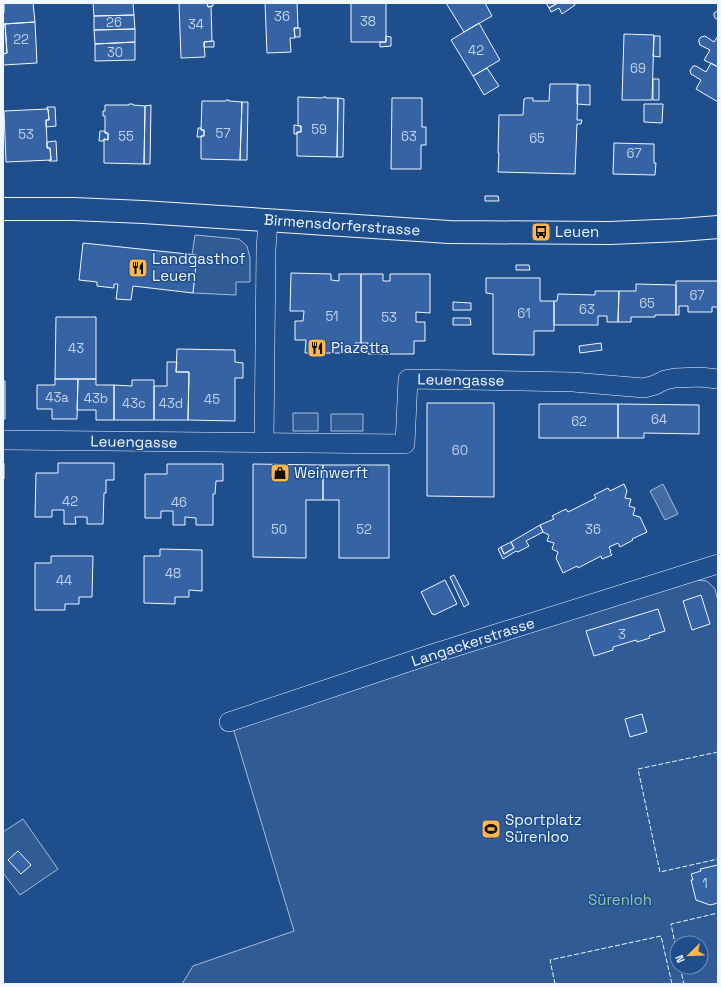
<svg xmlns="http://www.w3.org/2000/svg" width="721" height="987" viewBox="0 0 721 987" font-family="'Space Grotesk',sans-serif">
<rect width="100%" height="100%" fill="#1f4e8c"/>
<path fill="#305b95" stroke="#a8bbd7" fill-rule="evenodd" d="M195,235L239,239L247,246L250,258V282H236V295L193,293L192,255Z
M293,413H318V431H293Z
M331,414H363V431H331Z
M696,580L707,581L715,589L718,601V984H182L193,966L294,931L233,728L687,581ZM677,943H701V967H677Z
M23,819L58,869L20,895L3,873V832Z"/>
<path fill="#446ba0" stroke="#a8bbd7" d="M663,484L678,514L665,520L650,491Z"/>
<path fill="#3563a3" stroke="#f2f6ff" d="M4,3H33L35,22L3,24V13H4Z
M93,3H133L134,15L94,16Z
M179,3H207L208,7L211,6L212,41L204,42L205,57L181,58Z
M207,3H213V6L208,7Z
M265,3H297L298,28H294L295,38H290L291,52L267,53Z
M351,3H386V42H351Z
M446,3H485L492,16L464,32Z
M546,3H558L549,8Z
M558,3H574L575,5L562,14L559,8L551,12L549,8Z
M717,11H718V20L715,18L714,16V13Z
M134,15L135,29L94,30V16Z
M35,22L37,63L3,65V54L7,53L5,24Z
M479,23L500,60L473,76L451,40Z
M3,24H5L7,53L3,54Z
M294,28H300V37H295Z
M135,29V42L95,44L94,30Z
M624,34L654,35L652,100H622Z
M386,36L391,37V46L380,47V42H386Z
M654,36H660V57L653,56Z
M705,36L714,42L718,36V67L704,60L710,50L700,45L699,42V39L701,37Z
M214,41V47H204V42Z
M135,42V60L95,61V44Z
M711,63L718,67V102L696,89L701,80L691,74L690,71L691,69L693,66H696L706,72Z
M487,68L499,86L484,95L473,76Z
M653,79H659V100H653Z
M550,84H578L577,120H582L581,124H577L575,174L498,172L499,153H498L499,115H523L524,99L526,98H533V101H549Z
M577,85H590V105L577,104Z
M298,97L322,98L323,97H326V98H338L337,157L297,156V132H301V126H298Z
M338,98L344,99L343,157H337Z
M392,98H422V127H426V145H421V169H391Z
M226,100H229V101L242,102L240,160L201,159V136H204V130H201L202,101H226Z
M242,102H248L247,160H240Z
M129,104H133V105L145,106L144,164L104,163V139L108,140V133H105V116H103V111H105V105H129Z
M644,104H663L662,123L644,122Z
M151,105L150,164H144L145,106Z
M47,107H55L56,126L46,127V120H49L48,109H47Z
M48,109L49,120H46L47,142V148H50L51,160L6,162L4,111Z
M294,125L301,126V132H297V134H294Z
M198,128H201V130H204V136H201V137H197Z
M100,131H105V133H108V140L104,139V141H99Z
M56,141L57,161H49V160H51L50,148H47V142Z
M614,143L654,144V163H656L655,175L613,174Z
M485,196H498L499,201H485Z
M83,243L197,255L193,293L133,286L131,300L116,299L118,284H114V288L97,286V282L79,280Z
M516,265H529L530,270H516Z
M291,273L331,274V280L339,281V274H361V343H355V353H305L306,340H295V321H303L304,311H290Z
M361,274H383V281H390V274H430V313L416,312V322H425V341H414V354H368V343H361Z
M718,274V307H712V312H688V306H679V315H676V281H718Z
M486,278H540V301H554V331H534V355L493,354V294L486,293Z
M636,284L676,285V315H655V317H631V322H618L619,291H636Z
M595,291H619L618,322H607V316H598V325H554V301H557L558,294L595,295Z
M453,302L471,303V310H453Z
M56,317H96V379H55Z
M453,318H470L471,325H453Z
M601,343L602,350L580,353L579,346Z
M177,349L235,350V362L243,363V378H235V421L188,420L189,372H176Z
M167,362H177L176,372H189L188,420H154V386H167Z
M55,379H78L77,419H52V409H37V385H55Z
M78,379H96V385H114V420H96V410H77Z
M132,380H154V420H114V385L132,386Z
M3,381H5V419H3Z
M427,403H494V497L427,496Z
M539,404H618V438H539Z
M618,404L699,405V434L644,433V438H618Z
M3,463H4V479H3Z
M58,463H114V480H106V493H104L103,524H87V517H75L76,524H64V510H52V517H35L36,473H58Z
M167,464H223V481H216L215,494H213V525H196V518L185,517V525H173V511H161V518H145V474H167Z
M253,464L323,465V500H306V558L253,557Z
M323,465H389V558H339V500H323Z
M624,484L627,491L625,498L631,499L629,506L635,508L633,515L640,517L647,532L632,539L633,540L620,547L618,543L609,547L611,551L610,552L612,555L602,559L601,556L578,568L577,566L563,573L556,558L558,552L552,549L554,543L547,541L549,535L543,532L540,525L554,519L552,516L566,509L568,512L596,498L594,495L608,488L610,491Z
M540,525L543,532L526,541L529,546L518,552L516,551L503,559L498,549L501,547L504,554L514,548L511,542Z
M511,542L514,548L504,554L501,547Z
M160,549L202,550V591L189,590V597H175V604L144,603V556H160Z
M51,556H93L92,597H79V604H65V610H35V563H51Z
M454,575L469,604L464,607L450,577Z
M445,580L457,604L434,615V614H432L421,592Z
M701,595L710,624L692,630L683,601Z
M658,609L665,631L649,636L650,638L637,642L636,640L613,647V650L594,656L586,631Z
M642,714L647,732L630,737L625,719Z
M18,851L31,865L21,874L8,860Z
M718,865V903L710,905L696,900L691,880H693L691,874L701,871L700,869Z"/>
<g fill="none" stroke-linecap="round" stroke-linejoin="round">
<defs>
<path id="street" d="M3,440L405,444L408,379L573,382L644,388L655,385L665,380L675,378L700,377L718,379
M264,443L266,250L268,220
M229,722L429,655L718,564"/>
<path id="secondary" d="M3,209H73L143,212L449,232L610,233L681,230L718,227"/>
</defs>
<use href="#street" stroke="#f2f6ff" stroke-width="20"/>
<use href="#secondary" stroke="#f2f6ff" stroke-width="24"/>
<use href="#street" stroke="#1f4e8c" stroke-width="19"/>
<use href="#secondary" stroke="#1f4e8c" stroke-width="22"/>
<path stroke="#f2f6ff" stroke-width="1" stroke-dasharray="5 2" stroke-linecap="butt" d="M718,752L638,769L660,872L718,859
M677,953L671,924L718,913
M680,967L684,984
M555,984L550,960L661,936L672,984"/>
</g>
<defs>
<symbol id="bus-square" viewBox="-11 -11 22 22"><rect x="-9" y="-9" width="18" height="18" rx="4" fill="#ffb74d" stroke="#1f4e8c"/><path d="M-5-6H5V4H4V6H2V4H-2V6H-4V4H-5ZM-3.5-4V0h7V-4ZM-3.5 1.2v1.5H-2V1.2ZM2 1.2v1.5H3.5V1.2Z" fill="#111"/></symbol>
<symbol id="restaurant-square" viewBox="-11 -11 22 22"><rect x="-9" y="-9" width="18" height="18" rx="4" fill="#ffb74d" stroke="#1f4e8c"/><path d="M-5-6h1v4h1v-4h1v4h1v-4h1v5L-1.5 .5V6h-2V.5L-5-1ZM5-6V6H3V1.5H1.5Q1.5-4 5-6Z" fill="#111"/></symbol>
<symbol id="shop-square" viewBox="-11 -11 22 22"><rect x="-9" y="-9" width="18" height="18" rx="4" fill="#ffb74d" stroke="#1f4e8c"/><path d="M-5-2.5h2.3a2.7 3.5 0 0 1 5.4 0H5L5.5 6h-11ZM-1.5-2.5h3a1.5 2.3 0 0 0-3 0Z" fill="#111"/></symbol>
<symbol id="stadium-square" viewBox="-11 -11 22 22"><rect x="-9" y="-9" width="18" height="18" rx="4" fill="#ffb74d" stroke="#1f4e8c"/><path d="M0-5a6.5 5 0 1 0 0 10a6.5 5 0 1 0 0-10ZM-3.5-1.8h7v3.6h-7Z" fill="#111"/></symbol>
</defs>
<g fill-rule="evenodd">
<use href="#bus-square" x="530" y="221" width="22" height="22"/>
<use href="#restaurant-square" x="127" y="257" width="22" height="22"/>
<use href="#restaurant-square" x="306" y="337" width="22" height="22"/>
<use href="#shop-square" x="269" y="462" width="22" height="22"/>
<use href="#stadium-square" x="480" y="818" width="22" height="22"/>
</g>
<g text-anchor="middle" stroke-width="3" stroke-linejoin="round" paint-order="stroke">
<g font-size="13" fill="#c3d1e8">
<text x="282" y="21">36</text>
<text x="368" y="26">38</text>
<text x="114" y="27">26</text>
<text x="196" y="29">34</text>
<text x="21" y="44">22</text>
<text x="476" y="55">42</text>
<text x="115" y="57">30</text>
<text x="638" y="73">69</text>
<text x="319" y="134">59</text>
<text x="223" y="138">57</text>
<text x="26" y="139">53</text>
<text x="126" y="141">55</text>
<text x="409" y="141">63</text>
<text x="537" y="143">65</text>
<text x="634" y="158">67</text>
<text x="697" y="300">67</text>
<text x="647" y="308">65</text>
<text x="587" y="314">63</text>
<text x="524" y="318">61</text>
<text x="332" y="321">51</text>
<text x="389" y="322">53</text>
<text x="76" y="353">43</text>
<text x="57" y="402">43a</text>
<text x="96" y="403">43b</text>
<text x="212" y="404">45</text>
<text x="134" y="408">43c</text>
<text x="171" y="408">43d</text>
<text x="659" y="424">64</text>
<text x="579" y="426">62</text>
<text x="460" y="455">60</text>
<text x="70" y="506">42</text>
<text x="179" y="507">46</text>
<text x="279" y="534">50</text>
<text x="364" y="534">52</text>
<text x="593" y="534">36</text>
<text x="173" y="578">48</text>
<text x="64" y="585">44</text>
<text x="622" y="639">3</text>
<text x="705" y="888">1</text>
</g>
<g font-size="15" fill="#f2f6ff" stroke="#1f4e8c">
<text transform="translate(342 225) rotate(4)" y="5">Birmensdorferstrasse</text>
<text transform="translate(461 380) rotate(1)" y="5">Leuengasse</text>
<text transform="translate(134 442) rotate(1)" y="5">Leuengasse</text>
<text transform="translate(473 642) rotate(-18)" y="5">Langackerstrasse</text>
</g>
<g font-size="15" fill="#f2f6ff" stroke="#1f4e8c" text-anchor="start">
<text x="555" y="237">Leuen</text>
<text x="152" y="264">Landgasthof<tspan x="152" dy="17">Leuen</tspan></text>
<text x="331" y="353">Piazetta</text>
<text x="294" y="478">Weinwerft</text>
<text x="505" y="825">Sportplatz<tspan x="505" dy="17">Sürenloo</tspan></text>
</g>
<g font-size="15" fill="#97c8a6" stroke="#1f4e8c">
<text x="620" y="905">Sürenloh</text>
</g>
</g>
<rect width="721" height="987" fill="none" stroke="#f2f6ff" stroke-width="8"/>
<g transform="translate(689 955) rotate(247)"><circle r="19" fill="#1f4e8c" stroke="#7391ba"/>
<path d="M0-3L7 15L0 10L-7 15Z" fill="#ffb74d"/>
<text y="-6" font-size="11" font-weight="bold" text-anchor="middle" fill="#f2f6ff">N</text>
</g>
</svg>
